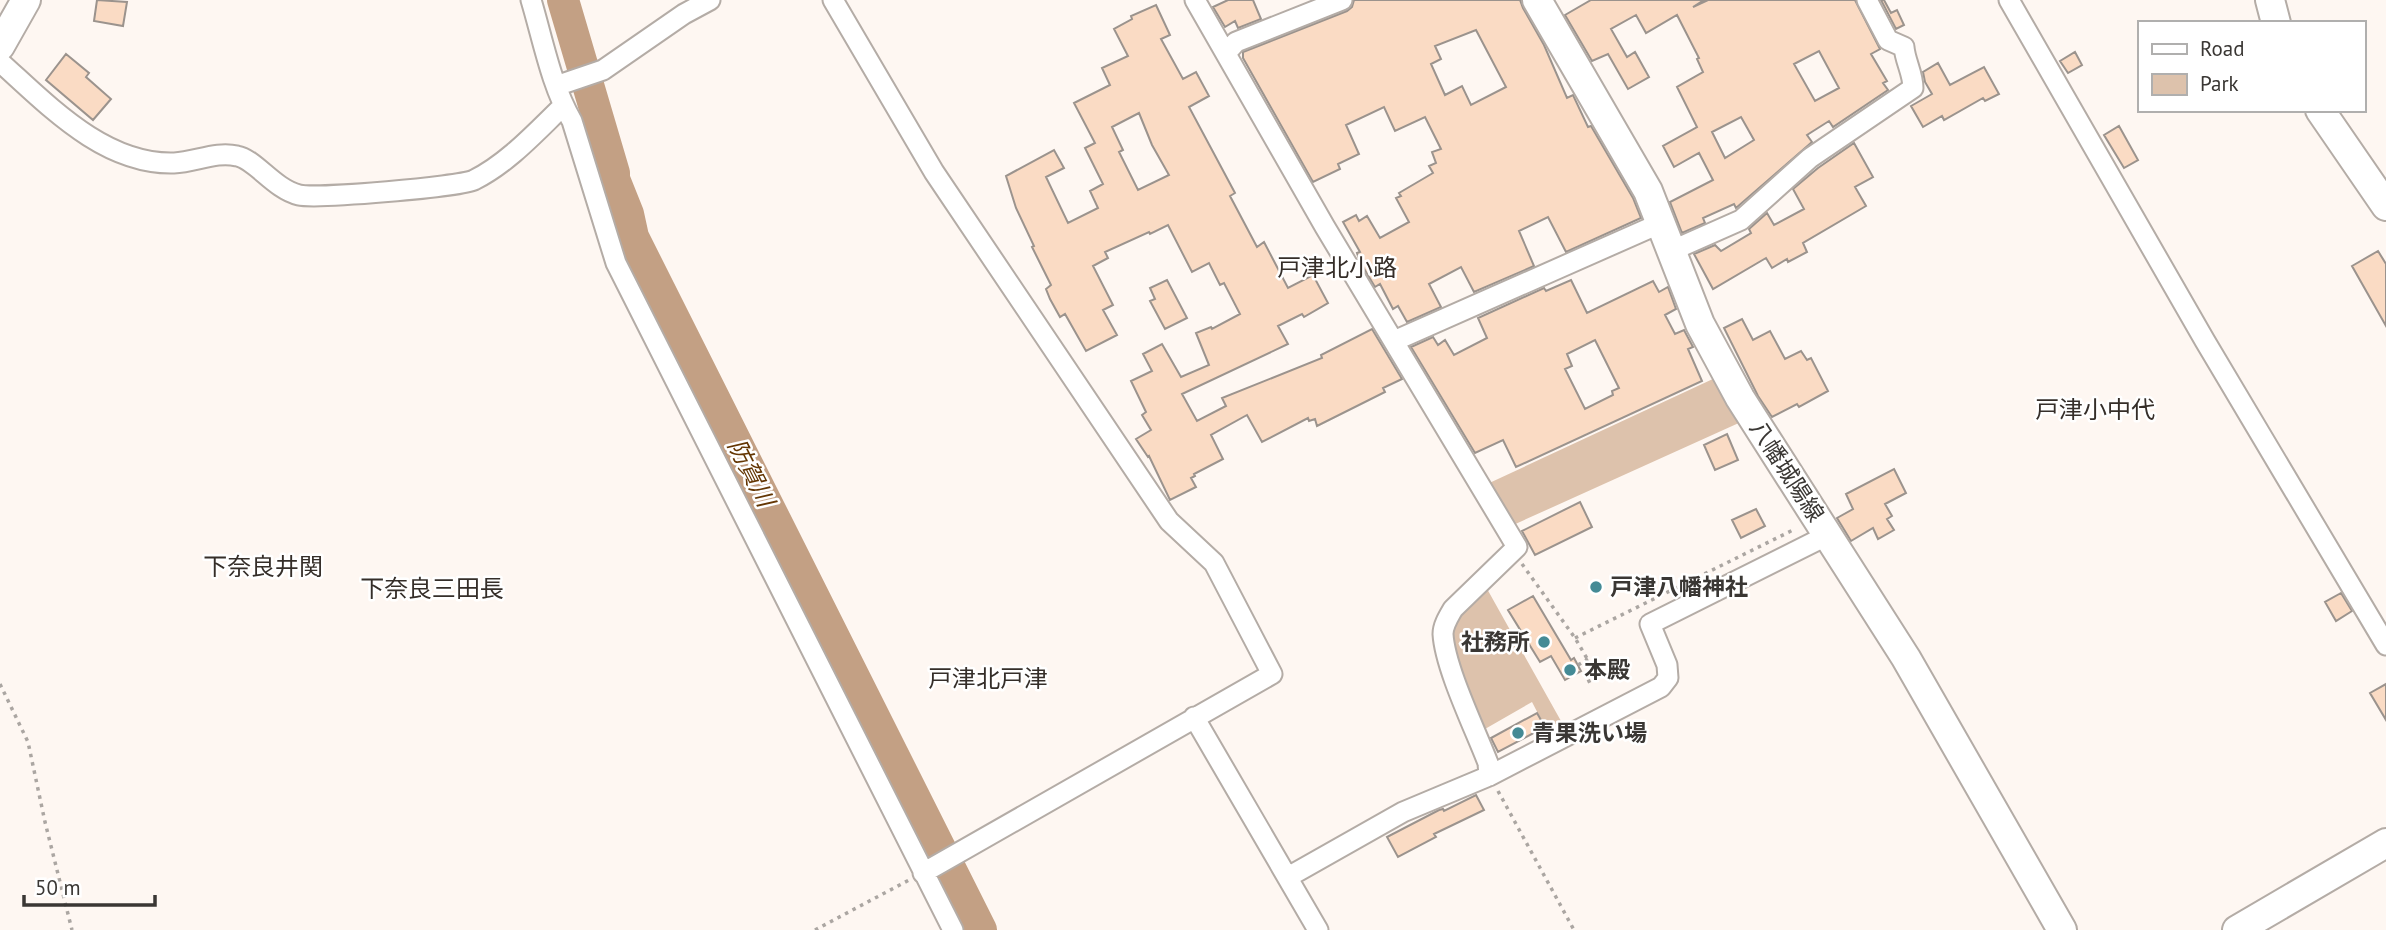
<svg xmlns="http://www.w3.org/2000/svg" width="2386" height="930" viewBox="0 0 2386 930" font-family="'PT Sans','Noto Sans JP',sans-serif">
<rect width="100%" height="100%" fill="#fef7f2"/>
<path fill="#ddc2ac" d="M1715,378L1741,422L1511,526L1485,485Z
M1486,587L1561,721L1546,729L1532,702L1485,729L1457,665L1450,626Z"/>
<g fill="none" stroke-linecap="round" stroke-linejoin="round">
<path stroke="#c3a084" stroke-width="32" d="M563,0L614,173V179L628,214L633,237L981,930"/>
</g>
<path fill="#fadbc4" stroke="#9b938d" stroke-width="2" fill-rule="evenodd" d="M97,0L127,2L123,26L94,21Z
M1228,0H1253L1261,19L1238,28L1235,21L1225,27L1213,7Z
M1354,0H1520L1523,8L1544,45L1567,98L1573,95L1588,127L1591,126L1633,198L1641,218L1566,252L1548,217L1519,231L1534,266L1474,292L1461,267L1429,284L1441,307L1407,322L1398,306L1393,309L1380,284L1375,287L1360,262L1357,253L1360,252L1343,222L1356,215L1359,221L1367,216L1380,238L1409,222L1396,198L1401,196L1399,193L1433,173L1429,166L1436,163L1432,152L1441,149L1425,117L1395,131L1384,107L1346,125L1359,154L1338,164L1340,169L1313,182L1243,58V52L1347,11L1352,7ZM1476,30L1506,87L1471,105L1462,86L1445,95L1431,64L1441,59L1435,46Z
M1591,0H1704L1693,7L1708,0H1855L1880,49L1871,54L1887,81L1883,83L1888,90L1833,127L1829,121L1807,135L1812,142L1736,208L1734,204L1703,218L1705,223L1682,233L1670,202L1713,180L1699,153L1674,167L1663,146L1697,127L1677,87L1703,72L1697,59L1699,58L1677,15L1646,33L1636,15L1611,29L1627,57L1635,52L1649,77L1628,89L1608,54L1592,61L1565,15ZM1819,51L1839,88L1815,101L1794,64ZM1741,117L1754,140L1725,158L1712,132Z
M1881,0H1884L1891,13L1897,10L1904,25L1896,29Z
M1156,5L1170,35L1161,39L1183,79L1196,72L1209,96L1189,107L1235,193L1230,196L1257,247L1264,242L1288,288L1313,275L1328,303L1304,317L1302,314L1278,326L1288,344L1182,394L1197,421L1226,406L1222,398L1322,358L1321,355L1372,329L1402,379L1383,388L1385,392L1317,426L1315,419L1309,421L1308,418L1262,442L1247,415L1211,435L1223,459L1194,474L1195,476L1191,478L1196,487L1170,500L1149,456L1148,457L1136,439L1151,430L1142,415L1146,412L1131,381L1152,371L1143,354L1162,344L1181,377L1209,365L1196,333L1211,327L1212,329L1240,314L1224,283L1220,285L1209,263L1192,272L1168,225L1150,234L1149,232L1105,252L1108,258L1093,266L1113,305L1103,310L1117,335L1086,351L1065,314L1060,317L1050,299L1046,289L1051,285L1032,247L1034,246L1016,208L1006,176L1054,150L1064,168L1046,177L1068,223L1098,208L1090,191L1103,184L1085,148L1095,143L1074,103L1110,85L1102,68L1128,56L1114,29L1132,19L1131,16ZM1139,113L1152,145L1169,175L1138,190L1119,152L1123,150L1112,127Z
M2075,52L2082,65L2068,73L2060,61Z
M66,54L89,73L86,77L111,99L93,120L46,80Z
M1938,63L1950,85L1984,67L1999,94L1985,101L1983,98L1944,120L1942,116L1923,127L1911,106L1932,94L1925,82L1923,72Z
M2119,126L2138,160L2124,168L2104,135Z
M1854,143L1873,177L1855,187L1866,206L1803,243L1807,252L1788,262L1787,259L1772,268L1766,258L1713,289L1694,254L1715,245L1721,251L1751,233L1749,229L1767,213L1774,225L1804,209L1793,189L1818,168Z
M2378,251L2386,264V326L2352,266Z
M1167,280L1187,318L1165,329L1150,301L1155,299L1150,288Z
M1571,280L1587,313L1653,281L1659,292L1668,287L1676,309L1665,315L1675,334L1684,330L1693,347L1688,349L1702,381L1516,467L1503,440L1475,453L1411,347L1433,337L1438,345L1445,340L1454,355L1487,338L1478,318L1544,288L1546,291ZM1595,340L1619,388L1612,391L1613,395L1585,409L1565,369L1572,366L1567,354Z
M1742,319L1753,340L1770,331L1785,359L1801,351L1807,360L1811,358L1828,391L1799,407L1797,404L1772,417L1758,396L1724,328Z
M1727,434L1738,460L1715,470L1704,445Z
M1894,469L1906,493L1885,504L1892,516L1887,519L1894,530L1878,539L1873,528L1851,541L1837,518L1853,509L1846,494Z
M1580,502L1592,527L1535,555L1522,531Z
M1756,509L1765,526L1741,538L1732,520Z
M2341,593L2352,611L2336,621L2325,602Z
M1533,596L1571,660L1574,658L1581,671L1565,680L1551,656L1540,662L1508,610Z
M2386,684V720L2370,693Z
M1537,713L1545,727L1498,752L1491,738Z
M1476,795L1484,810L1434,834L1436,837L1398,857L1387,837L1439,810L1443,809L1444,811Z"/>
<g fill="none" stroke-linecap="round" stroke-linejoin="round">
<defs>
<path id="street" d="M531,0C543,40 551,85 572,121L616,263L953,930
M833,0L934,172L1169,521L1214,563L1272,674L923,873
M1195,0L1325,227L1517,547L1453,609C1449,616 1443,625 1443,634C1445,668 1475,729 1488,763L1489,776
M2009,0L2205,341L2386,645
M1226,53L1236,42L1342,0
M0,62C49,106 104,165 174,163C196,162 216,151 237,156C255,159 274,189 299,195C316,199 459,187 474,180C508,163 536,132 563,106
M556,86L603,70L684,14L710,0
M1671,251L1741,220L1810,158L1913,88C1913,73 1905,61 1904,47L1888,40L1867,0
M1394,341L1661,223
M1194,717L1318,930
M1288,877L1403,812L1489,776L1661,687L1668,678L1667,665L1650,624L1828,535"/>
<path id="secondary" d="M1537,0L1648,191L1700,324L1740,398L1906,658L2062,930
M2270,0L2276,23
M0,46L26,0
M2320,110L2386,206
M2237,930L2386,843"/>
</defs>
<use href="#street" stroke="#b4aca6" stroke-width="23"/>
<use href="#secondary" stroke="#b4aca6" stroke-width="32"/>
<path stroke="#aba6a2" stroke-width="3.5" stroke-dasharray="3.5 5" stroke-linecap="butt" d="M1522,564L1575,638L1598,677L1583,684
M1575,638L1793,530
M1578,665L1588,659
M0,684L28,742L45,822L72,930
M1498,791L1574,930
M815,930L909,880"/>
<use href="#street" stroke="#fff" stroke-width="19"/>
<use href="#secondary" stroke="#fff" stroke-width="28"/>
</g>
<g fill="#448a95" stroke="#fff" stroke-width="2.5">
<circle cx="1596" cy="587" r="7"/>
<circle cx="1544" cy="642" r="7"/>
<circle cx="1570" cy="670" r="7"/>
<circle cx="1518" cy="733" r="7"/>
</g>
<g text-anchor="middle" stroke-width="5" stroke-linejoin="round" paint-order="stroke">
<g font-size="23" fill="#3a3734" stroke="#fff">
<text transform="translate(1787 471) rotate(57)" y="8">八幡城陽線</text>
</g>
<g font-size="23" font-weight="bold" fill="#3a3734" stroke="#fff" text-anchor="start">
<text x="1610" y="595">戸津八幡神社</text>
<text x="1530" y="650" text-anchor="end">社務所</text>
<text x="1584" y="678">本殿</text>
<text x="1532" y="741">青果洗い場</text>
</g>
<g font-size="24" fill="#352e29" stroke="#fff">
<text x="1337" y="276">戸津北小路</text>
<text x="2095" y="418">戸津小中代</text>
<text x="263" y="575">下奈良井関</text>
<text x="432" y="597">下奈良三田長</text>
<text x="988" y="687">戸津北戸津</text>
</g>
<g font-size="24" font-style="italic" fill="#643603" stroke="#fff">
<text transform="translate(751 473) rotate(63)" y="8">防賀川</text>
</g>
</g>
<rect x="2138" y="21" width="228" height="91" fill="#ffffff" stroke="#b0afae" stroke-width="2"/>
<rect x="2152" y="44" width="35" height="10" fill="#ffffff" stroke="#b0afae" stroke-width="2"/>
<text x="2200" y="56" font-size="21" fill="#3a3734">Road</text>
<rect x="2152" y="74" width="35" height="21" fill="#ddc2ac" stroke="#b0afae" stroke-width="2"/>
<text x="2200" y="91" font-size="21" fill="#3a3734">Park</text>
<path d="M24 895v10h131v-10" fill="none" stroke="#3a3734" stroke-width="3.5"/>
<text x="35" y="895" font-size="21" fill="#3a3734" stroke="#ffffff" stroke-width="5" paint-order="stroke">50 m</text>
</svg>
